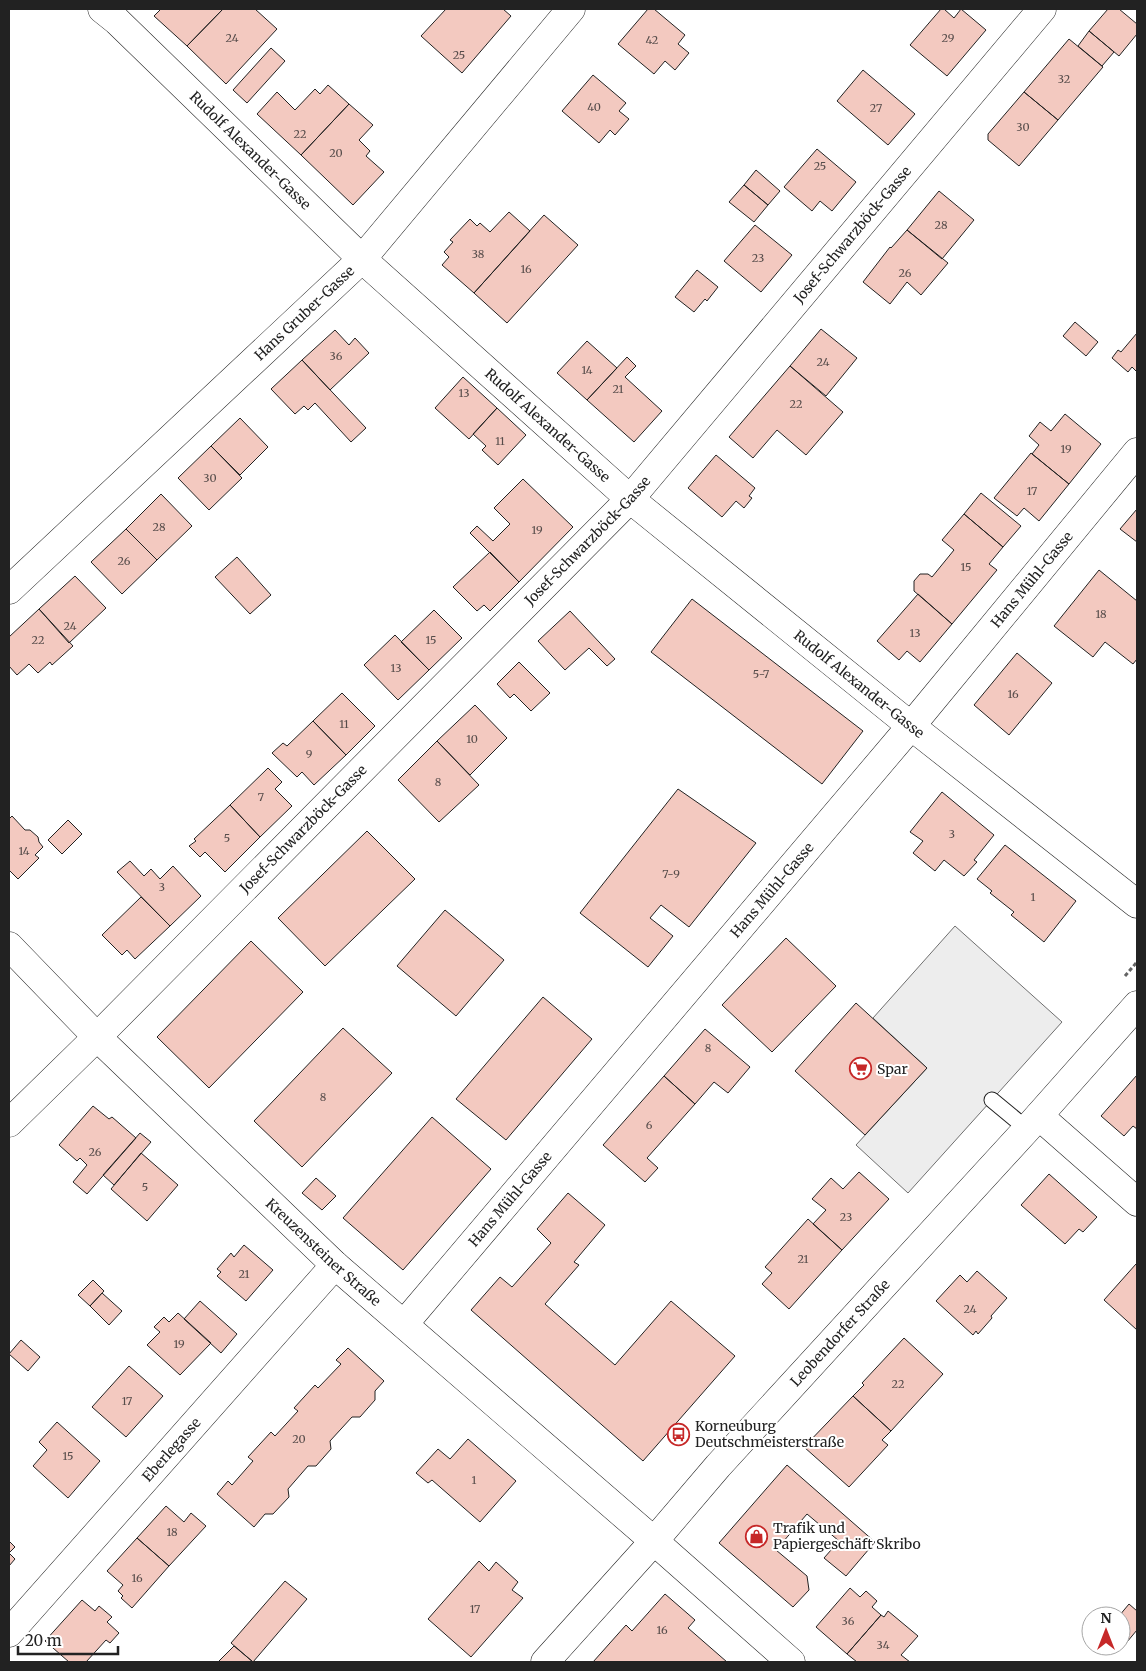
<svg xmlns="http://www.w3.org/2000/svg" width="1146" height="1671" viewBox="0 0 1146 1671" font-family="Merriweather,serif">
<rect width="100%" height="100%" fill="#fff"/>
<path fill="#ededed" stroke="#6f6f6f" d="M955,926L1062,1022L908,1193L856,1145L927,1068L873,1018Z"/>
<path fill="#f3c9c0" stroke="#222" d="M161,9H223L187,46L154,16Z
M223,9H255L277,29L226,84L187,46Z
M446,9H503L511,16L462,73L421,36Z
M648,9H654L685,35L678,44L689,53L675,70L665,61L654,74L618,44Z
M941,9H944L954,18L961,9L986,30L947,76L910,45Z
M1108,9H1119L1137,24V34L1119,56L1089,31Z
M1089,31L1114,52L1102,66L1078,46Z
M1069,39L1103,67L1058,120L1024,92Z
M271,48L285,61L247,103L233,90Z
M863,70L915,114L888,145L837,101Z
M593,75L626,103L619,111L629,119L615,135L610,130L599,143L562,111Z
M328,85L349,104L301,155L257,114L277,92L295,110L315,89L320,94Z
M1024,92L1058,120L1019,166L988,140V134Z
M349,104L373,125L359,140L370,151L366,156L384,172L353,205L301,155Z
M817,149L856,182L832,211L820,201L812,211L784,187Z
M756,170L780,191L768,205L744,185Z
M744,185L768,205L754,222L729,202Z
M939,191L974,220L942,259L907,230Z
M509,212L530,231L474,293L442,265L449,257L444,252L453,242L450,240L470,219L477,226L480,223L490,232Z
M544,215L578,245L507,323L474,293Z
M755,225L792,255L761,292L724,261Z
M907,230L948,263L921,295L907,282L890,304L863,282L890,247L891,248Z
M697,270L718,287L707,301L705,299L694,312L675,297Z
M1075,322L1098,342L1086,356L1063,336Z
M821,329L857,358L826,396L790,366Z
M335,330L349,345L355,338L369,353L330,390L302,360Z
M1137,333V372L1132,367L1128,372L1112,358L1118,350L1121,352Z
M587,341L617,368L587,400L557,373Z
M627,357L636,366L625,377L662,411L634,442L587,400Z
M302,360L366,428L351,442L315,403L308,410L304,406L295,414L271,389Z
M790,366L843,412L806,455L777,430L753,458L729,437Z
M463,377L497,408L469,439L435,408Z
M497,408L526,435L498,465L482,450L486,446L473,434Z
M1065,414L1101,444L1069,484L1032,454L1039,445L1029,436L1040,422L1051,431Z
M240,418L268,447L240,475L211,446Z
M211,446L242,478L209,510L178,478Z
M1031,453L1069,484L1039,521L1024,508L1017,516L994,498Z
M716,455L755,488L749,496L752,498L744,508L736,501L722,517L688,488Z
M523,479L573,527L519,582L470,533L477,526L493,541L510,524L494,508Z
M981,493L1021,526L1003,547L964,514Z
M161,494L192,526L157,560L126,529Z
M1137,509V542L1120,529Z
M964,514L1003,547L989,564L997,570L952,624L914,591V581L920,574H928L932,577L954,550L942,540Z
M126,529L157,560L122,594L91,562Z
M490,552L519,582L490,611L484,605L477,611L453,587Z
M237,557L271,595L250,614L215,577Z
M1099,570L1137,601V659L1133,664L1105,642L1093,657L1054,626Z
M75,576L106,608L69,643L39,609Z
M918,594L952,624L920,662L907,651L899,660L877,641Z
M692,599L863,731L822,784L651,652Z
M39,609L73,646L52,665L50,662L38,673L29,664L17,675L9,666V637Z
M434,610L462,638L429,670L401,642Z
M570,611L615,659L607,666L589,648L565,670L538,641Z
M395,635L429,670L398,700L364,665Z
M1017,653L1052,683L1009,735L974,705Z
M519,662L550,693L531,711L514,694L510,698L497,684Z
M342,693L375,726L346,755L313,721Z
M475,705L507,738L470,775L437,741Z
M313,721L346,755L314,785L302,772L297,777L272,753L283,743L287,746Z
M437,741L479,785L439,822L398,780Z
M268,768L282,782L275,789L292,806L260,837L230,805Z
M678,789L756,843L689,927L661,905L650,918L673,936L648,967L580,913Z
M942,792L994,835L974,860L977,862L964,876L944,860L935,871L913,853L923,841L910,832Z
M230,805L260,837L225,872L205,852L200,857L189,846L196,841L194,839Z
M12,816L25,830H30L38,837L39,842L43,847L35,855L39,858L18,879L9,870V819Z
M68,820L82,834L62,854L48,840Z
M367,831L415,879L325,966L278,918Z
M1005,845L1076,901L1044,942L1011,915L1014,912L990,893L992,891L977,879Z
M130,861L144,876L151,869L160,879L173,866L201,896L170,926L117,872Z
M141,897L170,926L135,959L127,950L122,955L102,935Z
M445,910L504,960L456,1016L397,966Z
M786,938L836,986L772,1052L722,1005Z
M251,941L303,992L209,1088L157,1037Z
M543,997L592,1039L506,1140L456,1099Z
M856,1003L927,1068L865,1135L795,1071Z
M343,1028L392,1073L302,1167L254,1121Z
M705,1029L750,1067L728,1093L714,1082L695,1104L664,1076Z
M1137,1075V1129L1133,1126L1124,1136L1101,1116Z
M664,1076L695,1104L647,1158L658,1168L645,1182L603,1145Z
M93,1106L109,1119L112,1117L136,1138L87,1194L73,1182L87,1165L80,1158L77,1161L59,1145Z
M432,1117L491,1169L403,1270L343,1218Z
M140,1133L151,1142L114,1185L103,1175Z
M141,1153L178,1185L147,1221L111,1189Z
M859,1172L889,1199L842,1250L813,1224L826,1210L812,1199L831,1178L843,1189Z
M1049,1174L1097,1217L1083,1232L1079,1229L1065,1244L1021,1205Z
M316,1178L336,1196L322,1210L302,1193Z
M568,1193L605,1225L574,1262L579,1265L545,1304L615,1365L671,1301L735,1356L643,1461L471,1310L500,1277L512,1287L551,1243L537,1229Z
M808,1219L842,1250L789,1309L762,1284L772,1273L765,1267Z
M244,1245L273,1270L246,1301L217,1276L221,1272L217,1269L231,1253L234,1257Z
M1136,1264L1137,1265V1330L1104,1300Z
M977,1271L1007,1298L991,1316L992,1318L978,1334L976,1331L973,1335L936,1301L960,1275L967,1282Z
M93,1280L104,1291L90,1306L78,1295Z
M102,1293L122,1311L109,1325L90,1306Z
M200,1301L237,1334L221,1353L184,1319Z
M178,1313L211,1343L180,1375L147,1345L160,1332L154,1327L164,1317L169,1322Z
M904,1338L943,1374L891,1431L853,1396L864,1385L862,1383Z
M21,1340L40,1357L28,1371L9,1354Z
M348,1348L384,1381L375,1391V1400L360,1417H352L330,1441L331,1449L316,1466H308L288,1489L289,1497L273,1514H265L254,1527L217,1494L228,1481L232,1485L253,1461L248,1457L271,1432L275,1436L298,1411L294,1408L315,1385L318,1388L341,1364L336,1360Z
M129,1366L163,1396L126,1437L92,1407Z
M853,1396L891,1431L882,1440L888,1445L849,1487L804,1447Z
M57,1422L100,1461L68,1498L33,1466L47,1450L39,1442Z
M468,1439L516,1481L480,1522L432,1480L428,1483L416,1473L438,1449L450,1459Z
M787,1465L875,1542L846,1576L824,1558L839,1541L807,1514L776,1550L807,1576L809,1590L793,1607L719,1543Z
M166,1506L184,1522L191,1513L206,1526L169,1566L137,1538Z
M137,1538L169,1566L132,1608L121,1598L123,1596L118,1591L123,1585L107,1571Z
M9,1541L15,1547L9,1553L15,1559L9,1566Z
M479,1561L489,1571L496,1562L518,1582L512,1590L523,1598L471,1657L428,1619Z
M285,1581L307,1599L253,1662L231,1643Z
M850,1588L860,1597L866,1591L877,1601L872,1607L881,1615L847,1654L816,1627Z
M665,1594L695,1620L688,1628L727,1662H593L626,1625L632,1631Z
M82,1600L95,1611L99,1606L112,1617L107,1622L119,1633L110,1643L106,1640L86,1662H69L45,1641Z
M1129,1604L1137,1611V1630L1122,1648L1120,1646H1121V1616H1119Z
M888,1611L918,1636L901,1655L910,1662H857L847,1654L881,1615L884,1617Z
M234,1646L253,1662H254H218Z"/>
<g fill="none" stroke-linecap="round" stroke-linejoin="round">
<defs>
<path id="lane" d="M992,1100L1027,1129"/>
<g id="street">
<path id="s1" d="M102,9L117,21L362,259L630,499L911,726L1137,904"/>
<path id="s2" d="M9,590L362,259L571,9"/>
<path id="s3" d="M9,946L97,1037L335,1265L654,1541L791,1662"/>
<path d="M1039,1116L1137,1202"/>
<path id="s4" d="M9,1123L97,1037L630,499L1042,9"/>
<path id="s5" d="M404,1324L911,726L1137,452"/>
<path id="s6" d="M9,1633L335,1265"/>
</g>
<g id="secondary">
<path id="s7" d="M545,1662L654,1541L718,1466L1027,1129L1137,1005"/>
</g>
</defs>
<use href="#lane" stroke="#222" stroke-width="17"/>
<use href="#street" stroke="#222" stroke-width="29"/>
<use href="#secondary" stroke="#222" stroke-width="29"/>
<path stroke="#646464" stroke-width="3" stroke-dasharray="4 2.5" stroke-linecap="butt" d="M1125,976L1137,962"/>
<use href="#lane" stroke="#fff" stroke-width="15"/>
<use href="#street" stroke="#fff" stroke-width="28"/>
<use href="#secondary" stroke="#fff" stroke-width="28"/>
</g>
<defs>
<symbol id="supermarket-ring" viewBox="-11 -11 22 22"><circle r="9.5" fill="#fff" stroke="#c62828" stroke-width="1.5"/><path d="M-6-5.5h2.5l.6 2H6L4.5 2H-2.5L-4.4-4H-6ZM-1.5 3.2a1.3 1.3 0 1 0 .1 0ZM3 3.2a1.3 1.3 0 1 0 .1 0Z" fill="#c62828"/></symbol>
<symbol id="bus-ring" viewBox="-11 -11 22 22"><circle r="9.5" fill="#fff" stroke="#c62828" stroke-width="1.5"/><path d="M-5-6H5V4H4V6H2V4H-2V6H-4V4H-5ZM-3.5-4V0h7V-4ZM-3.5 1.2v1.5H-2V1.2ZM2 1.2v1.5H3.5V1.2Z" fill="#c62828"/></symbol>
<symbol id="shop-ring" viewBox="-11 -11 22 22"><circle r="9.5" fill="#fff" stroke="#c62828" stroke-width="1.5"/><path d="M-5-2.5h2.3a2.7 3.5 0 0 1 5.4 0H5L5.5 6h-11ZM-1.5-2.5h3a1.5 2.3 0 0 0-3 0Z" fill="#c62828"/></symbol>
</defs>
<g fill-rule="evenodd">
<use href="#supermarket-ring" x="848" y="1056" width="25" height="25"/>
<use href="#bus-ring" x="666" y="1422" width="25" height="25"/>
<use href="#shop-ring" x="744" y="1524" width="25" height="25"/>
</g>
<g text-anchor="middle" stroke-width="4" stroke-linejoin="round" paint-order="stroke">
<g font-size="11" fill="#564c4a">
<text x="232" y="42">24</text>
<text x="948" y="42">29</text>
<text x="652" y="44">42</text>
<text x="459" y="59">25</text>
<text x="1064" y="83">32</text>
<text x="594" y="111">40</text>
<text x="876" y="112">27</text>
<text x="1023" y="131">30</text>
<text x="300" y="138">22</text>
<text x="336" y="157">20</text>
<text x="820" y="170">25</text>
<text x="941" y="229">28</text>
<text x="478" y="258">38</text>
<text x="758" y="262">23</text>
<text x="526" y="273">16</text>
<text x="905" y="277">26</text>
<text x="336" y="360">36</text>
<text x="823" y="366">24</text>
<text x="587" y="374">14</text>
<text x="618" y="393">21</text>
<text x="464" y="397">13</text>
<text x="796" y="408">22</text>
<text x="500" y="445">11</text>
<text x="1066" y="453">19</text>
<text x="210" y="482">30</text>
<text x="1032" y="495">17</text>
<text x="159" y="531">28</text>
<text x="537" y="534">19</text>
<text x="124" y="565">26</text>
<text x="966" y="571">15</text>
<text x="1101" y="618">18</text>
<text x="70" y="630">24</text>
<text x="915" y="637">13</text>
<text x="38" y="644">22</text>
<text x="431" y="644">15</text>
<text x="396" y="672">13</text>
<text x="761" y="678">5-7</text>
<text x="1013" y="698">16</text>
<text x="344" y="728">11</text>
<text x="472" y="743">10</text>
<text x="309" y="758">9</text>
<text x="438" y="786">8</text>
<text x="261" y="801">7</text>
<text x="952" y="838">3</text>
<text x="227" y="842">5</text>
<text x="24" y="855">14</text>
<text x="671" y="878">7-9</text>
<text x="162" y="891">3</text>
<text x="1033" y="901">1</text>
<text x="708" y="1052">8</text>
<text x="323" y="1101">8</text>
<text x="649" y="1129">6</text>
<text x="95" y="1156">26</text>
<text x="145" y="1191">5</text>
<text x="846" y="1221">23</text>
<text x="803" y="1263">21</text>
<text x="244" y="1278">21</text>
<text x="970" y="1313">24</text>
<text x="179" y="1348">19</text>
<text x="898" y="1388">22</text>
<text x="127" y="1405">17</text>
<text x="299" y="1443">20</text>
<text x="68" y="1460">15</text>
<text x="474" y="1484">1</text>
<text x="172" y="1536">18</text>
<text x="137" y="1582">16</text>
<text x="475" y="1613">17</text>
<text x="848" y="1625">36</text>
<text x="662" y="1634">16</text>
<text x="883" y="1649">34</text>
</g>
<g font-size="14" fill="#222" stroke="#fff">
<text dy="5" stroke="none"><textPath href="#s1" startOffset="205">Rudolf Alexander-Gasse</textPath></text>
<text dy="5" stroke="none"><textPath href="#s4" startOffset="1226">Josef-Schwarzböck-Gasse</textPath></text>
<text dy="5" stroke="none"><textPath href="#s2" startOffset="405">Hans Gruber-Gasse</textPath></text>
<text dy="5" stroke="none"><textPath href="#s1" startOffset="610">Rudolf Alexander-Gasse</textPath></text>
<text dy="5" stroke="none"><textPath href="#s4" startOffset="821">Josef-Schwarzböck-Gasse</textPath></text>
<text dy="5" stroke="none"><textPath href="#s5" startOffset="974">Hans Mühl-Gasse</textPath></text>
<text dy="5" stroke="none"><textPath href="#s1" startOffset="1015">Rudolf Alexander-Gasse</textPath></text>
<text dy="5" stroke="none"><textPath href="#s4" startOffset="416">Josef-Schwarzböck-Gasse</textPath></text>
<text dy="5" stroke="none"><textPath href="#s5" startOffset="569">Hans Mühl-Gasse</textPath></text>
<text dy="5" stroke="none"><textPath href="#s5" startOffset="164">Hans Mühl-Gasse</textPath></text>
<text dy="5" stroke="none"><textPath href="#s3" startOffset="439">Kreuzensteiner Straße</textPath></text>
<text dy="5" stroke="none"><textPath href="#s7" startOffset="442">Leobendorfer Straße</textPath></text>
<text dy="5" stroke="none"><textPath href="#s6" startOffset="245">Eberlegasse</textPath></text>
</g>
<g font-size="14" fill="#222" stroke="#fff" text-anchor="start">
<text x="877" y="1074">Spar</text>
<text x="695" y="1431">Korneuburg<tspan x="695" dy="16">Deutschmeisterstraße</tspan></text>
<text x="773" y="1533">Trafik und<tspan x="773" dy="16">Papiergeschäft Skribo</tspan></text>
</g>
</g>
<rect width="1146" height="1671" fill="none" stroke="#222222" stroke-width="20"/>
<g transform="translate(1106 1631)"><circle r="24" fill="#ffffff" stroke="#a7a7a7"/>
<path d="M0-4L9 19L0 12L-9 19Z" fill="#c62828"/>
<text y="-8" font-size="14" font-weight="bold" text-anchor="middle" fill="#222222">N</text>
</g>
<path d="M18 1646v8h100v-8" fill="none" stroke="#222222" stroke-width="2.5"/>
<text x="25" y="1646" font-size="15" fill="#222222" stroke="#ffffff" stroke-width="4" paint-order="stroke">20 m</text>
</svg>
